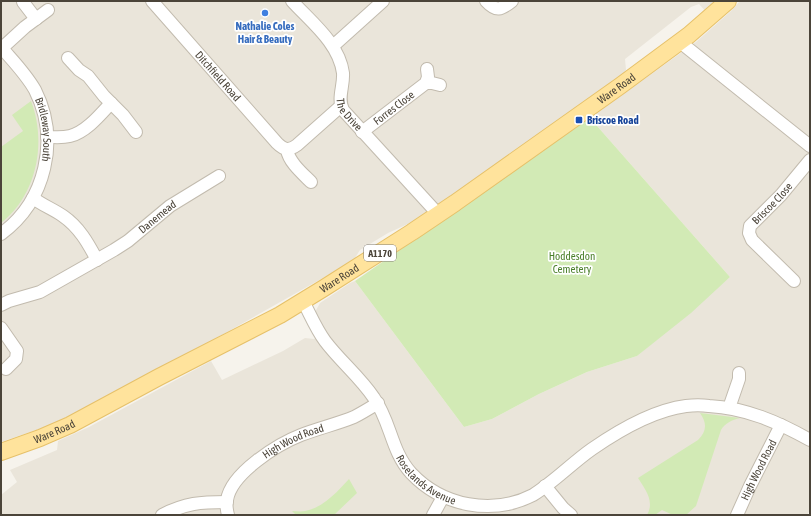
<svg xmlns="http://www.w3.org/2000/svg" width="811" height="516" viewBox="0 0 811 516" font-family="'Asap Condensed',sans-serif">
<rect width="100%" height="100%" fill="#f6f3ec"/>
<path fill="#eae5da" d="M1,1H718L707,13L699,4L691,7L625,59L626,70L621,77L421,218L388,233L360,250L353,261L181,358L59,422L1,442Z
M740,1H810V510L807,515H1V495L17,482L10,470L57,450L58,441L89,427L211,361L222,380L283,351L305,338L314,339L325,331L315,312L320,303L350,283L355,281L464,427L492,419L539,394L587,372L637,356L730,277L590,118L696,42L731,11Z"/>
<path fill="#d2eab5" d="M31,101C47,142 37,195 1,223V147L23,131L12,115Z
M590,118L730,277L691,313L637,356L587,372L539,394L492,419L464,427L355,281Z
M700,413L740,418C732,420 725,423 721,430L696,506L686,515H673L662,510L655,515H647C655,501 645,489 638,478L698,440C707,431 707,423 700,413Z
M349,479L357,493L334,515H296L292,511C296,511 301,512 305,511C323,508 338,491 349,479Z"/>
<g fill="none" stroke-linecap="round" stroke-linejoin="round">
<defs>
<g id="minor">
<path id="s1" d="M152,1L277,143C284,150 289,151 297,145L341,106"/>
<path id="s2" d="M292,1C311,22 339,43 343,73C344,86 337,98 343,110L438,214"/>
<path d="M486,1C496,12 501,10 512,1"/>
<path d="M23,2L36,19"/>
<path d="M680,42L810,146"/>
<path d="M333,46L383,1"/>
<path id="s3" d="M1,47C13,61 26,74 35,90C60,139 46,201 1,234"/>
<path d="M2,48L25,27L48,10"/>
<path d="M68,58L79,70L88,76L104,96L123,115L136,132"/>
<path d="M426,83H432L440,85"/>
<path id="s4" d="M362,132L426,83L428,77L427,69"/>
<path d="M47,137C55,137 62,138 70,136C86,132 100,115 111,103"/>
<path d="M287,150C289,162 302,173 311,182"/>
<path d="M33,198C42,205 53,209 63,216C79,227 88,243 97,260"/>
<path id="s5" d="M794,281L752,240L749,233L750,226L781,195L810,160"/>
<path id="s6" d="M303,301C310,314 316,329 325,341C340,361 360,377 374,398C391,422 391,451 411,473C442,506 492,516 533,495C554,482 572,463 592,449C618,431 655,410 686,406C694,405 702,405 709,406C746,408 778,422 810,440"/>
<path id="s7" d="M1,305L9,301L40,292L114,250L128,241L170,206L219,176"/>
<path d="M1,328L17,351L16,359L6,369"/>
<path d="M729,408L739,379V373"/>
<path d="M545,486L563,508L571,515"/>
<path d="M162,515C186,503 200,502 227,502"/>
<path id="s8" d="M228,515C227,511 226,504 227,500C231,473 278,444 301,435C319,428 337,424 354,417C362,413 370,408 378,403"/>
<path d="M433,515L443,497"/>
<path id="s9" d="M737,515L750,486L781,425"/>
</g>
<g id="major">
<path id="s10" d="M1,452L40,438L70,425L159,377L280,315L324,288L412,232L455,203L620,86L689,35L728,1"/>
</g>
</defs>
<use href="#minor" stroke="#c2bbae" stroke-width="14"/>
<use href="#major" stroke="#e6c16a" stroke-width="18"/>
<use href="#minor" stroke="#fff" stroke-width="12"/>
<use href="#major" stroke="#ffe39c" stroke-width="16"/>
</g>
<circle fill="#3f7fe0" stroke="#fff" stroke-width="1.5" cx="265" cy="13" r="4"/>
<rect fill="#1a4fb4" stroke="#fff" stroke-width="1.5" x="575" y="116" width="8" height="8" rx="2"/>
<g text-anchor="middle" stroke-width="3.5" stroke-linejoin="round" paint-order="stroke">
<rect fill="#fff" stroke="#817c74" stroke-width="1" x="364" y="245" width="32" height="16" rx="3"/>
<g font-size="10" font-weight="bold" fill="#4b4439">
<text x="380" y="257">A1170</text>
</g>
<g font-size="11" font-weight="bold" fill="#366cbe" stroke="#fff">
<text x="265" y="30">Nathalie Coles<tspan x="265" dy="13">Hair &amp; Beauty</tspan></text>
</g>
<g font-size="11" fill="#4b4439" stroke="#fff">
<text dy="4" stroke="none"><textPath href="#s1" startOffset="100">Ditchfield Road</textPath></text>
<text dy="4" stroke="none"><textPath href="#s10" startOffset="717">Ware Road</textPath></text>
<text dy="4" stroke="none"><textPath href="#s4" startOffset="40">Forres Close</textPath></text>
<text dy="4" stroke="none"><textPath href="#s2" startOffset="134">The Drive</textPath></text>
<text dy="4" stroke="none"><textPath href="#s3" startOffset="96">Bridleway South</textPath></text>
<text dy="4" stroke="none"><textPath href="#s5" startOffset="105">Briscoe Close</textPath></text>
<text dy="4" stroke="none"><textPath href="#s7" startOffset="181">Danemead</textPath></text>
<text dy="4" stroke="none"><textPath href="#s10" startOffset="381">Ware Road</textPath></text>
<text dy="4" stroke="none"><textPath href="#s10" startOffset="57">Ware Road</textPath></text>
<text dy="4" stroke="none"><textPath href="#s8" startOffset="107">High Wood Road</textPath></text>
<text dy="4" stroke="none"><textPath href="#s9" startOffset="50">High Wood Road</textPath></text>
<text dy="4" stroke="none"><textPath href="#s6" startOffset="221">Roselands Avenue</textPath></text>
</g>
<g font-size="11" font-weight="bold" fill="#164399" stroke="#fff" text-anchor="start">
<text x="587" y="124">Briscoe Road</text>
</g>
<g font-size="11" fill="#4a7f2a" stroke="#fff">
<text x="572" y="260">Hoddesdon<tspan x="572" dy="13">Cemetery</tspan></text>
</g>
</g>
<rect width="811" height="516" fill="none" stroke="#4b4439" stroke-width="4"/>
</svg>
